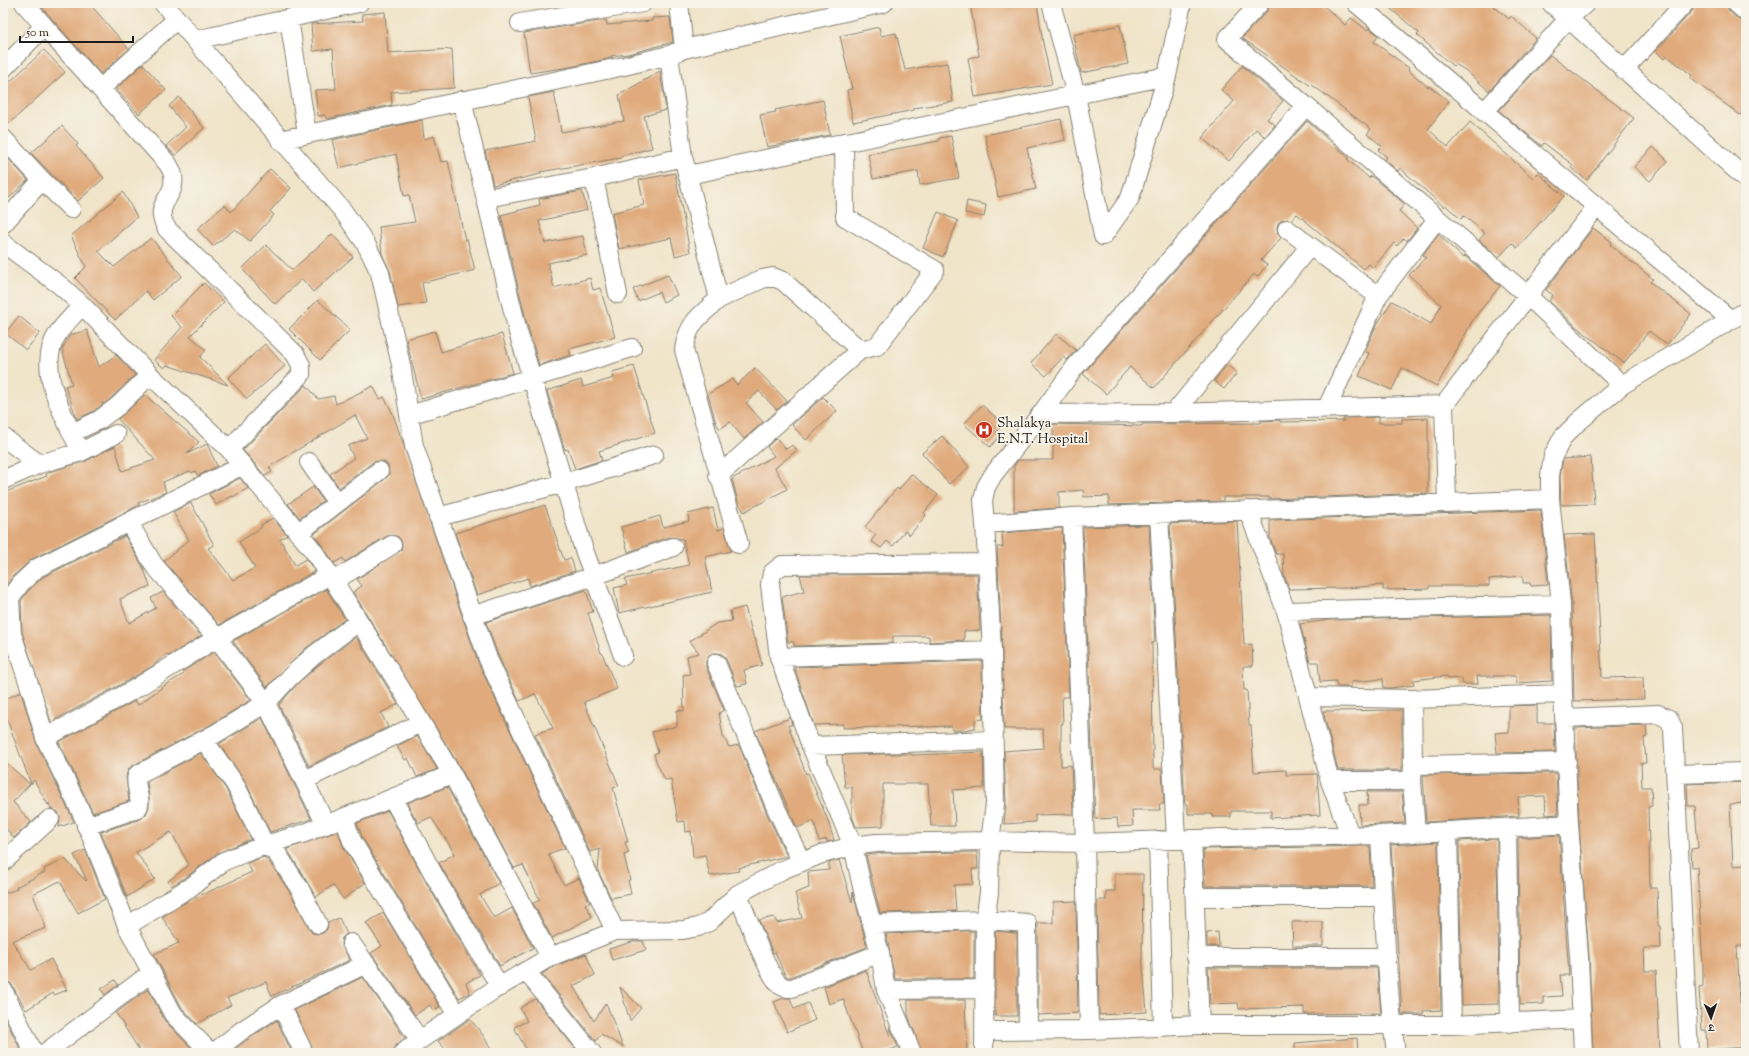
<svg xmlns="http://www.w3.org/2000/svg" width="1749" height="1056" viewBox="0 0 1749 1056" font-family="'Sorts Mill Goudy','Noto Serif Devanagari',serif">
<rect width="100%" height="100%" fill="#f7f3e8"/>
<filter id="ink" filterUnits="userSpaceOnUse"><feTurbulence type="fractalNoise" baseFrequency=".025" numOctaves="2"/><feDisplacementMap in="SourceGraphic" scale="8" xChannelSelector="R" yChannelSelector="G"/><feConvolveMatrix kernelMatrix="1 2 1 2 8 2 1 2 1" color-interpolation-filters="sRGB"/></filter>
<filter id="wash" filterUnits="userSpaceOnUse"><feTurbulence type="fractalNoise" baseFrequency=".012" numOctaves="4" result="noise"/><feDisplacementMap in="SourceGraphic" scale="16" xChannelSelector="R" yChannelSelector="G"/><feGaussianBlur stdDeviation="0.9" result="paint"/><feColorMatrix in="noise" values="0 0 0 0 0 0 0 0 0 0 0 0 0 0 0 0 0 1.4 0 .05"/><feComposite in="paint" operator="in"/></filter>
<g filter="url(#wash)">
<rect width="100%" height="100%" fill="#f0e4c9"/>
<g id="blocks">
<path fill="#e0aa7b" d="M38,3H89L129,49L102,73H100Z
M970,3H1037L1043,43L1052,84L975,97L968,58L979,56Z
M1270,3H1321L1345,25L1351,18L1367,30L1369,28L1378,35L1374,42L1409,68L1408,70L1428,87L1429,86L1449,101L1428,129L1448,147L1470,122L1533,178L1538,173L1564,196L1517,248L1512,243L1499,257L1479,240L1485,233L1464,216L1461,219L1445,205L1444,207L1400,168L1398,171L1385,160L1387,157L1378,150L1382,146L1367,134L1371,129L1312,85L1311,86L1242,38L1268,10Z
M1384,3H1490L1509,19L1511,16L1536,38L1489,91L1465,70L1455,64L1453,66L1417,35L1419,33Z
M1695,3H1726L1729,11L1739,20L1746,22V108L1740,115L1690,78L1692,75L1667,56L1664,59L1656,51L1693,10Z
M385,12L388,53L452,49L454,88L391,92L392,105L326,119L325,115L318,116L315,90L336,89L333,49L313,51L311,24L363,21L362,14Z
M670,17L673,42L628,54L611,56L612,58L570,67L530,73L524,33L606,20L607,25L652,21V18Z
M1120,25L1128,64L1081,73L1073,35Z
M879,27L881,36L896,33L905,70L947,63L953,102L914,108V110L853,122L847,90L852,89L840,36Z
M44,50L65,72L10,123L3,116V88Z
M1550,55L1634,118L1587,180L1571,168L1573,165L1544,143L1542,146L1499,111Z
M143,64L166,90L139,114L116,89Z
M1242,66L1283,101L1267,119L1275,125L1265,137L1256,129L1229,161L1202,138L1234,101L1221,90Z
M660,71L666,110L644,116L652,148L621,156V158L540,172L541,174L493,185L485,151L536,141L528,97L554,92L561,132L624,121L619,95Z
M179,97L204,128L175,155L166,146L186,127L169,106Z
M823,100L830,135L767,147L760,115L776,112L775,110Z
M1061,119L1065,140L1027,148L1036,189L998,197L985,135Z
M422,120L424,139L434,136L441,162L448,161L465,240L467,239L475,270L422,283L426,303L398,307L390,271L382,254L379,227L415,222L409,195L404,196L396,154L339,168L332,140Z
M1307,121L1349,158L1347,159L1369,178L1371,176L1405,204L1399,211L1417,228L1407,241L1404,238L1397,246L1394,243L1373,268L1369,264L1364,269L1297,214L1291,220H1282L1278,223L1277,228L1278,234L1281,238L1261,260L1267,265L1257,277L1254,274L1154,388L1130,367L1106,394L1083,374Z
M62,126L78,144L76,146L104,178L78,201L31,153Z
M951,136L959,178L920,185L918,171L873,179L868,154L939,141V138Z
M1653,147L1668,161L1650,181L1634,167Z
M3,153L28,180L9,198L3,192Z
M270,169L291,188L270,211L274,215L250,241L235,229L213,246L197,229L225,205L231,212Z
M675,173L690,252L675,256L671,238L619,249L612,213L644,205L639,180Z
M582,191L587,210L539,221L545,243L583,236L587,255L548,263L554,288L590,278L593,290L600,288L615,337L569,349L571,355L539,365L526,320L501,215L540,205L539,199Z
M123,192L137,217L98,251L114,267L151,238L182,276L153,300L146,291L115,320L75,278L86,267L71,236Z
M967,201L986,205L984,217L965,213Z
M938,212L958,221L943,257L923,248Z
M1593,228L1612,242L1610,245L1653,279L1650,282L1691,314L1667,345L1649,331L1624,363L1574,325V324L1549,301L1553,295L1546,290Z
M332,234L353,257L313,292L302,279L275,304L242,269L266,245L292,270Z
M1438,234L1463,258L1465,256L1500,286L1474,318L1437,386L1402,368L1392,390L1359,376L1369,353L1365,351L1376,326L1392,301L1431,324L1441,305L1409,275L1426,257L1423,255Z
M668,275L677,295L663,302L659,292L638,301L633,289Z
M204,283L224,302L190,336L206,350L200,357L228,385L167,365L164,368L154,360L182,327L171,316Z
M318,300L350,330L320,360L289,329Z
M19,316L40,333L26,350L5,333Z
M87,330L99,367L116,355L135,375L111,398L104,404L102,402L103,404L94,411L77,419L65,386L72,384L62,349L70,335Z
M435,331L441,352L502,334L513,373L421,399L406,339Z
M1056,334L1076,350L1067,360L1063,357L1046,376L1031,363Z
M265,344L285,366L247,399L228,378Z
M1227,365L1237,373L1224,389L1214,381Z
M634,366L655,433L599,451L602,460L575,469L568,449L565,450L547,391L581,380L583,387L614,378L612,372Z
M755,368L787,401L777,410L759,391L746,403L763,422L744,439L730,422L720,429L716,423L708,394L733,379L737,385Z
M306,385L318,399L334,396L336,404L373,386L380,399L384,397L393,414L478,662L565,848L548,854L564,885L579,878L590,903L585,904L592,917L552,938L533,903L540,900L523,865L514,868L461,769L353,592L362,586L357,579L401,550L402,545L401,540L397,536H387L345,562L343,558L334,563L314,534L385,479L389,475L388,465L383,461L373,462L339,488L330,474L354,458L348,446L367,438L355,415L269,467L272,472L265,476L243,450Z
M145,395L199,442L187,454L207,444L217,466L198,476L195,471L192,473L190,471L163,482L166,492L138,503L139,505L32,559L13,576L3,590V493L47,476L46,474L52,471L86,461L115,446L122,471L155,460L118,419Z
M823,397L837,411L806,440L792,425Z
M982,405L1000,421L998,424L1001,427L996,432L1000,436L990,447L964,424Z
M1379,417V423H1402V419L1428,418V493L1269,499V497H1223V501L1109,505V496L1084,497L1083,490L1059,492V508L1014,511V466L1018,460H1053V424L1142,426V424L1261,423V421L1280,420V422L1344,421V418Z
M942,436L969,467L949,484L922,453Z
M776,438L786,449L793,445L797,450L775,468L787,489L744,512L738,502L732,479L774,456L767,447Z
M1591,457L1594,504L1561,505L1560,477L1563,459Z
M911,474L938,495L924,513L926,515L910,535L905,531L893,546L887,541L881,548L871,541L876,535L865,527L897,488L899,490Z
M240,478L248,488L233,497L232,496L216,505L209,494Z
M313,487L323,501L300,518L288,504Z
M191,503L214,545L208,548L233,580L255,568L239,542L262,527L261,525L273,518L287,535L280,539L295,565L306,559L315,571L219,625L164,561L189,540L173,512Z
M545,505L564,560L571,558L575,571L530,586L528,578L477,595L455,533Z
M713,508L718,530L724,528L731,551L705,557L712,592L619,613L614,588L627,585L625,579L689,565L683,539L669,537L628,552L621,527L660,516L663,527L689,521L688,514Z
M1541,510L1548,585L1531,586L1530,583H1523V576L1489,579V586H1429V589L1383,590V585L1346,588L1289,589L1284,575L1283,554H1276L1270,538V520Z
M1237,521L1244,645L1252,644L1253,666H1243L1244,690H1247L1249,725H1251L1254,772L1286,770V775L1317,774L1320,815L1271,818V811H1231V817H1212V814H1188V804H1185L1170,524Z
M1149,525L1155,642L1152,643L1153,769H1162L1164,804H1159L1160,810H1132L1133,826L1118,827L1117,818L1095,819L1083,527Z
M1062,528L1069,697H1062L1063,724H1061V766L1071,765L1073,814L1035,815V822L1004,824L1006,804L1004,751L1044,748L1043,729H1004L1002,650L997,547H1003L1002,533Z
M1595,534L1602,677L1603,678L1643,677L1644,699L1574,701L1572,604L1564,535Z
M125,536L143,567L150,586L120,599L129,623L156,608L151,598L163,592L201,636L169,656L167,654L151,667L127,681L51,722L22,632L21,601L28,591L43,577Z
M977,574L980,630L964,631V640L929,642V636H893V643L794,646V642H788L782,597L804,591L800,575Z
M326,589L345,619L306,648L267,687L233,641Z
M586,590L593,612L588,613L601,653H602L617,689L584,702L619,786L613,788L628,842H625L629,853L624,855L630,880H628L631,894L611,898L598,871L600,849L590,852L535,734L553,728L535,694L519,701L498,655L486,622Z
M745,607L754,639L755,638L762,665L744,670L747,684L737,686L726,659L722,654L717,653H712L706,661V667L724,710L719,713L723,736L729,747L739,745L766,812L787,856L738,868L739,871L710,876L705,855L693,857L691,831L686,832L685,821L678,822L671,779L665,780L656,761L654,754L658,752L652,732L677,726V710L684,711L683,675L690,674L687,656L699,653L690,641L717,623L732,621L730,611Z
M1551,615L1552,681L1516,683V676H1477L1478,684H1462V678L1448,679L1447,676L1413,680L1414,685L1391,688H1384L1383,679L1351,682V687H1337L1336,681L1320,682L1318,662H1310L1300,624L1330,620Z
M356,637L398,704L381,713L388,727L309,766L279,705L298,683L320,664Z
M214,652L251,700L210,725L132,766L128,769L126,777L129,801L93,813L59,742L135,701L138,705L165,685L184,674L182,672Z
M982,661L983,719L975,720V728L965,730H952L951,726L923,727V726L843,728V724L814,725L796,673L795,667Z
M21,692L36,742L74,822L59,827L60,817L58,812L51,809L49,803L48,805L34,780L31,784L6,717L3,719V700Z
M1537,705V723H1554L1555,752L1497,753L1495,733L1509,732V706Z
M1402,710V770H1338L1323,711Z
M262,718L311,819L270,832L244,779L219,744Z
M790,718L792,725H788L806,774L808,773L827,818L834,840L827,842V839L819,841L814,821L797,828L755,731Z
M1646,725L1647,737L1644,738L1646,763H1641L1642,787H1651L1652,806L1648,807L1650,888H1657L1658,926H1660L1661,948H1644L1645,971H1656L1660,1053H1593L1589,956L1579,823L1575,728Z
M417,736L437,769L417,777L408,758L405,760L397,746Z
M983,752L984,788L953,790L955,826H931L928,784H883V826L856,827L852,816V787H845L842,755L885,754H912V755Z
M201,753L226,789L251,839L218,853L186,877L171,886L168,881L189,865L171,832L136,852L155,879L127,897L101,832L141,819L146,814L149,807V797L147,782Z
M3,760L30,784L13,802L31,822L14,838L3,825Z
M1556,773L1558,814L1546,815L1545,796L1518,797L1519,816L1426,822L1423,775Z
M1746,782V803L1730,804L1733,866L1746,865V946H1737L1740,1003H1746V1047L1707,1050L1706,1030H1702L1699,988L1703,987V965L1697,867H1692L1691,849L1698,848L1695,806H1688L1687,784Z
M447,787L499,883L480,895L494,918L512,908L533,948L500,966L439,863L454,854L449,844L431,817L418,823L407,803Z
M1367,792H1402L1405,823L1360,825L1359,805H1368Z
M388,811L426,882L480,975L466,983L470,993L459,998L362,837L357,823Z
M338,831L343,846L365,883L343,899L333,885L316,897L287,849Z
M1559,835L1569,975H1560L1562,996L1543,997V1004L1520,1005L1518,838Z
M1497,839L1499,1004L1462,1005L1459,841Z
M1438,842L1441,1010L1423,1011V1014H1402L1391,845Z
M1370,846L1372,886H1205L1203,849Z
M85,850L105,899L78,913L60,881L33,894L46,928L12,941L31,970L51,959L67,990L54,995L53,993L26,1010L12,985L3,975V894L17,889L16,887L45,872L44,869L65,859L86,881L87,880L74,855Z
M977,852L978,869H972L973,884L954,885L956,911L880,913L866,855L884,853Z
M264,857L268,860L291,894L312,933L318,934L323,933L327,929L328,923L339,918L347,934L342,938L341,944L350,960L272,996L266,982L227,998L231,1005L197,1024L182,1008L154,954L179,943L162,917L186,902L252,872L247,863Z
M839,860L852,902L853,892L867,947L790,977H787L784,973L775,952L773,953L759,920L774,917L777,923L802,918L795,893L809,888L808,872L829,870V863Z
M1115,874H1143L1142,956L1147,1012L1099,1015L1097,900H1106V891H1115Z
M1076,901L1078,1013L1038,1015V923H1053V902Z
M383,913L440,1007L433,1010L430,1005L415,1015L371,953L382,946L366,923Z
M1292,922H1323V946H1293Z
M961,931H974V979H895L886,934Z
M995,931L1017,933V1016H995Z
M1218,932L1219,946H1207V933Z
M635,941H643L646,950L612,960L609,949Z
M586,954L595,975L573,986L594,1021L606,1003L623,1047L601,1034L596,1041L542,974L555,966Z
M1208,968H1377L1381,1013L1304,1014V1007L1239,1009L1238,1003L1210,1004Z
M866,970L890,1037V1026L898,1047L883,1053H863L843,999L829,1004L824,987Z
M363,977L405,1038L397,1044L392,1053H314L295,1010Z
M115,980L118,985L105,995L101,989Z
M620,987L641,1008L630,1021Z
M148,989L165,1021L196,1053H141L116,1013Z
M784,998H790L794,1009L808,1003L815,1020L787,1032L774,1002Z
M535,999L579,1053H528L514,1027L527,1021L520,1008Z
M908,1000H965L967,1053H922L908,1015Z
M3,1014L22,1053H3Z
M470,1019L483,1035L493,1053H449L438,1041Z
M277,1020L292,1053H230L247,1040Z
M1357,1038L1358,1053H1295V1043Z"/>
</g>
</g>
<g filter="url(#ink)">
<use href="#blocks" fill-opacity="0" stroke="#868072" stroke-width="1"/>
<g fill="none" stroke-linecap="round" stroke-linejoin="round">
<defs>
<path id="minor" d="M163,3L343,211L366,244L380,273L401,365L414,446L488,659L615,931
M679,3L684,49
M1051,3L1076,95L1103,236
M1356,3L1731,320
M1551,3L1746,179
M1736,3L1746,12
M289,19L307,134
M520,23L643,3
M44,26L168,164C170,168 173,172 173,176C177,198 151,203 167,229L295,354L301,365V375L229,449
M196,40C251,28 304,14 359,3
M3,69L44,26L24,3
M1624,70L1685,3
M100,89L177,19
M462,100L518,332L583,547L623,656
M1306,106L1527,295L1622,385
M1484,112L1568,19L1586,3
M3,138L42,180L71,209
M280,140L624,66L669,55L684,49L884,3
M683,157L719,299C700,316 688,322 684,350L739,544
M688,175L1167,76L1181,8L1180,3
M594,178L618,294
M486,198L594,178L683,157L669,55
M3,224L42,180
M1287,229L1378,296
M1103,236L1130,198L1167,76
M3,243L61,286L82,305L150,375L229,449L312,549L330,575L400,687L452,774L550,957
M719,299L762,279L773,277L783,281L860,350
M1444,405L1596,207
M1327,408L1378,296L1437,219
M1174,413L1310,246
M1041,414L1174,413L1444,405L1447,502
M409,415L632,348
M72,433L99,420L118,406L150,375
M3,437L39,464L3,480
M81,452C65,417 34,370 58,333C65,323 75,314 82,305
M309,462L337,503
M39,464L81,452L116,434
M718,476L860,350L877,346L935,270L845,217L844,142
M1248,510L1286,611L1330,781L1350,835
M1159,514L1176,839
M438,517L564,483L654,455
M1072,517L1085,843L1089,1030
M985,524L983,500L986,487L993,475L1041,414L1075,367L1306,106L1227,39L1260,3
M298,533L379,471
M334,581L392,545
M1286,611L1561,604
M472,616L594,576L673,547
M779,657L992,650
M716,663L776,808L801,861
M1310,697L1412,699L1563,694
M1412,699L1413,765L1412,781L1416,833
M1565,718L1658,714L1669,719L1673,728L1689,1053
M45,738L133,690L217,638L154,565L129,523
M204,740L235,784L265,845L276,852L300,889L318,924
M811,746L994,740
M1413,765L1567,762
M1676,774L1746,772
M305,780L420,723
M1330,781H1412
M393,799L435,877L500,987
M344,818L352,841L457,1015
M1569,824L1579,956L1583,1053
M326,825L266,703L217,638L330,575
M86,826L137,809C144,801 133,786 137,775L215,734L266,703L291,676L313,656L358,622
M1507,829L1510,1023
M1448,831L1452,1025
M1380,835C1384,907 1386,981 1396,1053
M1192,839L1200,1025
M1158,840L1163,1026
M3,862L50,819
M738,894C745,912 768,976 780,985C784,988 787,988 792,988L880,953
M1195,897H1383
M873,924L985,920L1027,923L1028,1030
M127,926L192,886L224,861L265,845L305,833L452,774
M351,943L420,1040
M1196,957H1387
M526,971L592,1053
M3,990L34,1053
M886,990L985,989
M281,1005L304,1053
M984,1031L1089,1030L1200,1025H1452L1582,1019
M45,1053L151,973
M211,1053L173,1014L127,926L83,816L45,738L33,696L12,634L10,598L20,584L37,568L243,465
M213,1053L241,1031L281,1005L366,964
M403,1053L420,1040L492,991L550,957L615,931L683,930L698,927L709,922L738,894L782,870L822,854L853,846L876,843L990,841L1085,843L1226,838L1380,835L1569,824L1563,694L1561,604L1550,499V476L1553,456L1563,437L1577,423L1622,385L1746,311
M912,1053L886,990L880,953L863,891L853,846L811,746L779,657L770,585L772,573L782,565L987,563
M984,1053L985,920L989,893L990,841L995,804L992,650L985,524L1072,517L1550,499"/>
</defs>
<use href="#minor" stroke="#868072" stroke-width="20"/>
<use href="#minor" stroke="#fff" stroke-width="18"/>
</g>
</g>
<defs>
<symbol id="hospital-disc" viewBox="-11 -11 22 22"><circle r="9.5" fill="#c8321e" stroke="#f7f3e8"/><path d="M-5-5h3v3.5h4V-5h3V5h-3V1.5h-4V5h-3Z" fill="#fff"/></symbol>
</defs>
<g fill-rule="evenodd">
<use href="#hospital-disc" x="974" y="420" width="20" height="20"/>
</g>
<g text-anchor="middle" stroke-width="3.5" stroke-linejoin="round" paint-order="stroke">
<g font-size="14" fill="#1c1c1c" stroke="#f7f3e8" text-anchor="start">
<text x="997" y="427">Shalakya<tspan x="997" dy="16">E.N.T. Hospital</tspan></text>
</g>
</g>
<rect width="1749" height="1056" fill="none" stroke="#f7f3e8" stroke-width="16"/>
<g transform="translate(1711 1018) rotate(178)" stroke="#f7f3e8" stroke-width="3" paint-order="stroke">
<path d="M0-3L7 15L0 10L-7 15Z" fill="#1c1c1c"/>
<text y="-6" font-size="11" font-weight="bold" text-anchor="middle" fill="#1c1c1c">उ</text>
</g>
<path d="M20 36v6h113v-6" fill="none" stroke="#1c1c1c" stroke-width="2"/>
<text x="26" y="36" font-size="12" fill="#1c1c1c" stroke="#f7f3e8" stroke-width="3" paint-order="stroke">50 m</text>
</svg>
